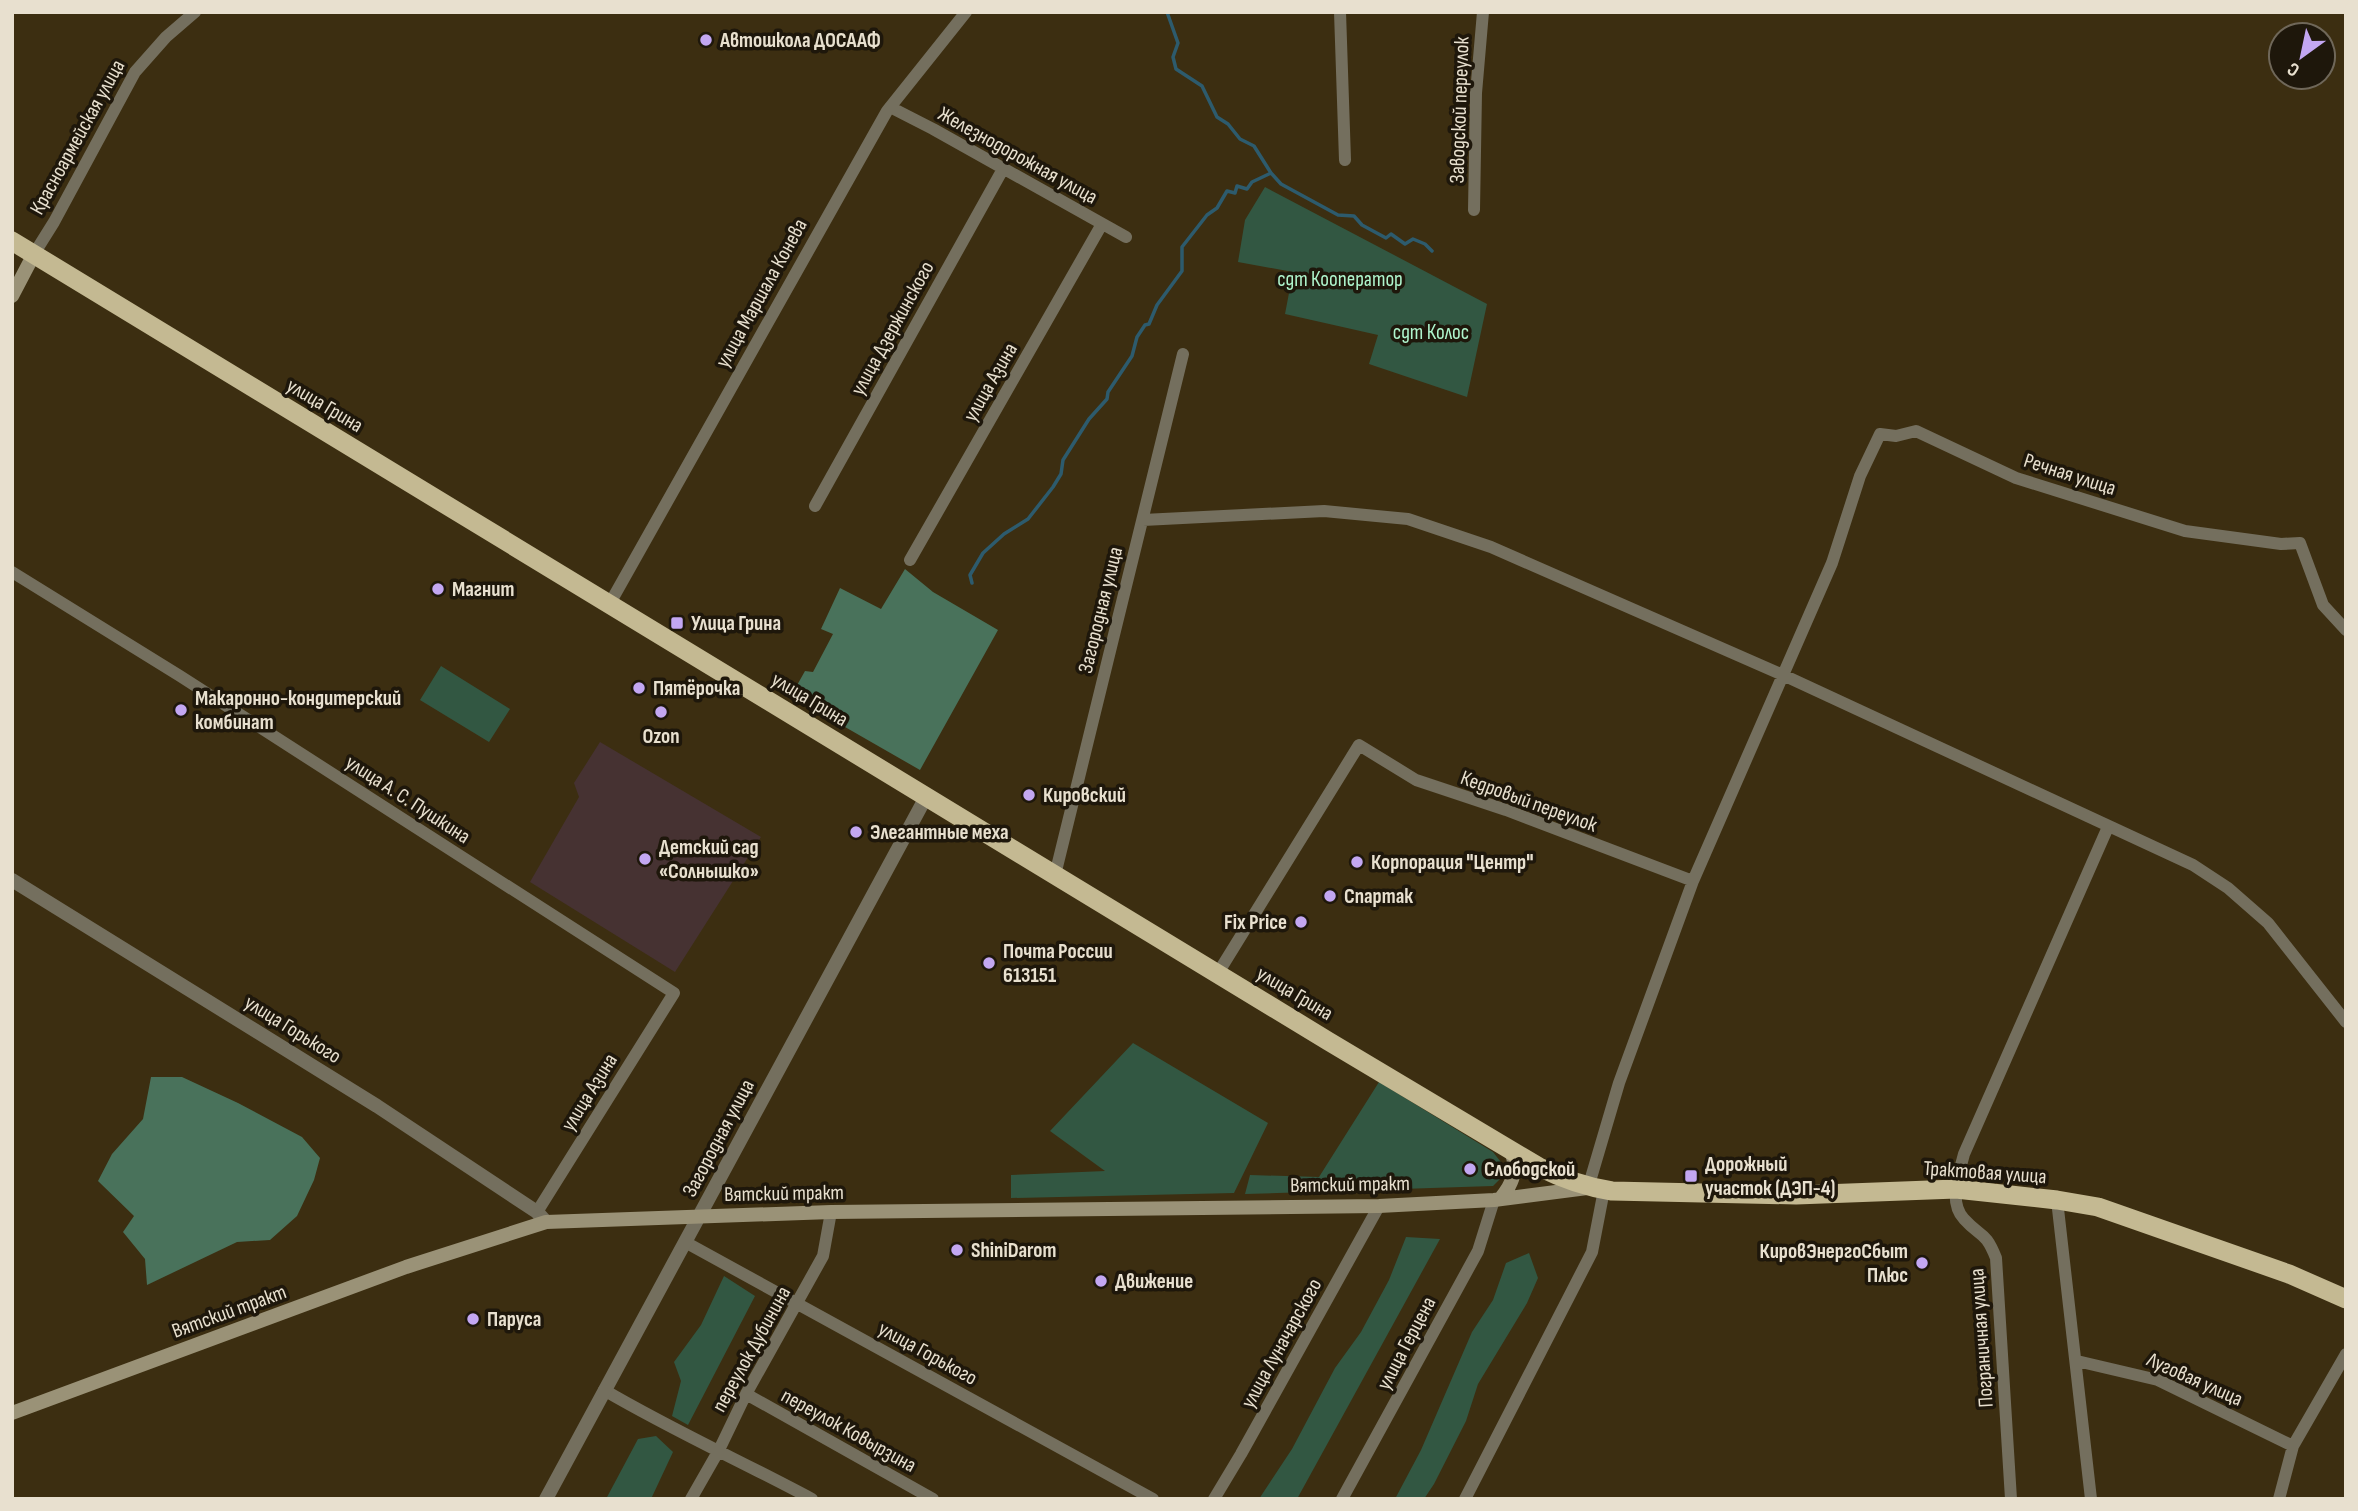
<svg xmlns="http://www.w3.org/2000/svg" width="2358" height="1511" viewBox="0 0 2358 1511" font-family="'Sofia Sans Condensed',sans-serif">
<rect width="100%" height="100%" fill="#3c2e11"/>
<path fill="#463232" d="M600,742L761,837L675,972L530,882L579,797L574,783Z"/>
<path fill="#325742" d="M1265,187L1487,304L1467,397L1369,364L1378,335L1285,314L1293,272L1238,262L1245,220Z
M441,666L510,709L489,742L420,700Z
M1133,1043L1268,1123L1234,1193L1011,1198V1175L1105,1171L1050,1131Z
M1379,1082L1493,1152L1504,1166L1502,1177L1493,1186L1245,1194L1250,1175L1319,1177Z
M1406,1237L1440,1239L1297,1499H1259L1292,1449L1335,1368L1361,1332L1389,1280Z
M1529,1253L1538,1278L1527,1303L1478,1384L1466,1421L1434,1484L1424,1499H1395L1421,1450L1472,1332L1493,1300L1506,1263Z
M724,1276L755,1296L688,1425L672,1416L681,1381L674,1362L701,1325Z
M656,1436L673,1452L651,1499H606L638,1439Z"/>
<path fill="#49725b" d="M905,569L933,592L998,630L920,770L791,696L805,671L813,672L833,634L821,629L840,588L881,609Z
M151,1077H182L238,1103L302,1137L320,1158L314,1180L297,1216L270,1240L237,1242L147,1285L145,1259L123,1232L134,1216L98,1181L112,1154L143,1119Z"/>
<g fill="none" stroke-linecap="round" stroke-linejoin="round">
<path stroke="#2d5b6d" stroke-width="3.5" d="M1167,12L1178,43L1173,57L1176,69L1202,86L1217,117L1228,124L1240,139L1254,146L1271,173L1281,184L1338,215L1354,216L1362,225L1386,238L1391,234L1405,244L1413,239L1425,244L1432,251
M972,583L970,575L983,553L1004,534L1028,519L1053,487L1061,474L1063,460L1089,419L1107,399L1108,392L1132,356L1137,337L1145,325L1149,324L1157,305L1182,271V247L1207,215L1217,208L1227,191L1235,193L1237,186L1247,189L1252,182L1271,173"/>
<path stroke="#746f5e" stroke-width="12" d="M1340,12L1345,160
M890,107L933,129L1126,237
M1474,210L1476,93L1483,12
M34,254L54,222L135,72L166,37L195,12
M815,506L1003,169
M1143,520L1324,511L1408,519L1491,547L1783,675L2193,865L2228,888L2268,923L2346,1022
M910,560L1102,224
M12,572L180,676L674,993L537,1212
M609,605L887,111L966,12
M1055,875L1183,354
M1218,973L1359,745L1416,780L1506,810L1693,881
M1588,1188L1619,1083L1693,881L1832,563L1860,476L1880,434L1896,436L1916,431L2016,478L2185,531L2281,544L2300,543L2323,605L2346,630
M2057,1200L2091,1499
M685,1242L1153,1499
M2077,1361L2158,1380L2293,1446
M604,1390C672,1430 743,1462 812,1499
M746,1394L933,1499
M691,1499L719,1450L746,1394L823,1256L831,1212
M1214,1499L1241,1454L1379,1206
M1342,1499L1478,1251L1494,1200
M1465,1499L1592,1252L1604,1190
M2011,1499L1996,1258C1985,1230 1981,1238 1964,1219C1948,1202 1959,1174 1964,1154L2108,827
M2279,1499L2293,1446L2346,1354"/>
<path stroke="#746f5e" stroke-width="14" d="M12,880L377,1106L537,1212L546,1222
M546,1499L926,797"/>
<path stroke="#9a9277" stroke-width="14" d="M12,296L34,254
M1500,1199C1513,1184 1519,1168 1510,1149
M12,1413L406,1267L546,1222L831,1212L1379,1206L1494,1200L1587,1188"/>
<path stroke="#c4b992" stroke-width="19" d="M12,241L1328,1041L1539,1167C1563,1179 1586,1187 1612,1191L1796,1195L1956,1189L2057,1200L2098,1207L2289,1274L2346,1299"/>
</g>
<g fill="#c3a7f2" stroke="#1e170b" stroke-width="2.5">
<circle cx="706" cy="40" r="7"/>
<circle cx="438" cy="589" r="7"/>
<rect x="670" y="616" width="14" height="14" rx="3.5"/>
<circle cx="639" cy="688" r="7"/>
<circle cx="181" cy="710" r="7"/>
<circle cx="661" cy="712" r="7"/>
<circle cx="1029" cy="795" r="7"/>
<circle cx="856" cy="832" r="7"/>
<circle cx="645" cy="859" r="7"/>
<circle cx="1357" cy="862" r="7"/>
<circle cx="1330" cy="896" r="7"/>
<circle cx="1301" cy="922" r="7"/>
<circle cx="989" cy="963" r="7"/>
<circle cx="1470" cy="1169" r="7"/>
<rect x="1684" y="1169" width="14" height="14" rx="3.5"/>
<circle cx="957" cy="1250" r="7"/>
<circle cx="1922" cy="1263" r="7"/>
<circle cx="1101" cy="1281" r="7"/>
<circle cx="473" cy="1319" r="7"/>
</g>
<g text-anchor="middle" stroke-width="7" stroke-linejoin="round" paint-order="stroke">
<g font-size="21" font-weight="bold" fill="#e8e0cf" stroke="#1e170b" text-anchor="start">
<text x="720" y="47">Автошкола ДОСААФ</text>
<text x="452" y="596">Магнит</text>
<text x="691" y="630">Улица Грина</text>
<text x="653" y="695">Пятёрочка</text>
<text x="195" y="705">Макаронно-кондитерский<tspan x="195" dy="24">комбинат</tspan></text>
<text x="661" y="743" text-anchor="middle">Ozon</text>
<text x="1043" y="802">Кировский</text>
<text x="870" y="839">Элегантные меха</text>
<text x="659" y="854">Детский сад<tspan x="659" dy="24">«Солнышко»</tspan></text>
<text x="1371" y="869">Корпорация "Центр"</text>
<text x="1344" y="903">Спартак</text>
<text x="1287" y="929" text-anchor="end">Fix Price</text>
<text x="1003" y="958">Почта России<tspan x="1003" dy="24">613151</tspan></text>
<text x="1705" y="1171">Дорожный<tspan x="1705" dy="24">участок (ДЭП-4)</tspan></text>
<text x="1484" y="1176">Слободской</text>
<text x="971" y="1257">ShiniDarom</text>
<text x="1908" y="1258" text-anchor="end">КировЭнергоСбыт<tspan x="1908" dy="24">Плюс</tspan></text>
<text x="1115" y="1288">Движение</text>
<text x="487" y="1326">Паруса</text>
</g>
<g font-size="21" fill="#e8e0cf" stroke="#1e170b">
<text transform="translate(1459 110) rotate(-88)" y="7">Заводской переулок</text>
<text transform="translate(77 137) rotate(-61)" y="7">Красноармейская улица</text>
<text transform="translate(1018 155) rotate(29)" y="7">Железнодорожная улица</text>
<text transform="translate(761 293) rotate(-61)" y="7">улица Маршала Конева</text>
<text transform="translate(892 328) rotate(-61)" y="7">улица Дзержинского</text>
<text transform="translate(990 382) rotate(-60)" y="7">улица Азина</text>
<text transform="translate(325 405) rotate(31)" y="7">улица Грина</text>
<text transform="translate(2070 474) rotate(18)" y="7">Речная улица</text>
<text transform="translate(1100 610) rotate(-76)" y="7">Загородная улица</text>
<text transform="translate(810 699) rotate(31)" y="7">улица Грина</text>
<text transform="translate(408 799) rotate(33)" y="7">улица А. С. Пушкина</text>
<text transform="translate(1529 801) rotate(20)" y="7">Кедровый переулок</text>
<text transform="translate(1295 993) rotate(31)" y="7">улица Грина</text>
<text transform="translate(293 1029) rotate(32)" y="7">улица Горького</text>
<text transform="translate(589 1092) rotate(-58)" y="7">улица Азина</text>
<text transform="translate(718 1138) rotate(-62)" y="7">Загородная улица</text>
<text transform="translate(1985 1172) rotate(4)" y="7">Трактовая улица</text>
<text transform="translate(1350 1184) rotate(-1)" y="7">Вятский тракт</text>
<text transform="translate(784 1193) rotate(-1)" y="7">Вятский тракт</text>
<text transform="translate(229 1311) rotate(-20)" y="7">Вятский тракт</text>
<text transform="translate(1981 1338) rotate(-94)" y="7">Пограничная улица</text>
<text transform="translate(1281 1343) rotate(-61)" y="7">улица Луначарского</text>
<text transform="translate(1406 1343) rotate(-62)" y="7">улица Герцена</text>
<text transform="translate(751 1349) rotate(-61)" y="7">переулок Дубинина</text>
<text transform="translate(928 1353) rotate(29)" y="7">улица Горького</text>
<text transform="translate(2195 1379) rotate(24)" y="7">Луговая улица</text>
<text transform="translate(849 1430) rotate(29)" y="7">переулок Ковырзина</text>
</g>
<g font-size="21" fill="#aff5cd" stroke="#1e170b">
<text x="1340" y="286">сдт Кооператор</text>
<text x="1431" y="339">сдт Колос</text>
</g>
</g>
<rect width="2358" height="1511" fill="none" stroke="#e8e0cf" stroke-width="28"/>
<g transform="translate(2302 56) rotate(213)"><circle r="33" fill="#1e170b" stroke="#6f6759" stroke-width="2"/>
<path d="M0-5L12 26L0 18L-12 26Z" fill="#c3a7f2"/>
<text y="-10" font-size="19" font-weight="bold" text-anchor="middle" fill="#e8e0cf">С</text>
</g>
</svg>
